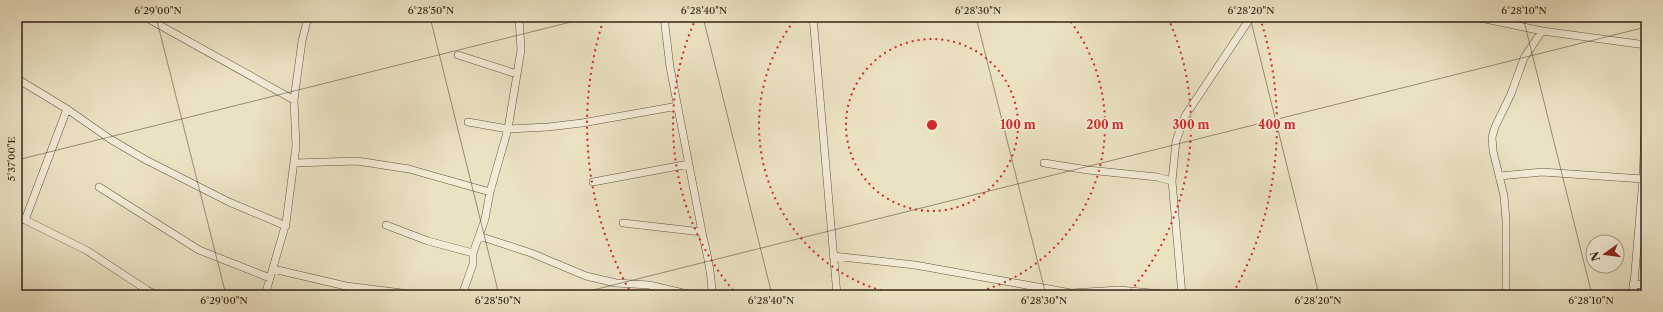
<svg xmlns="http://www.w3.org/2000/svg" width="1663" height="312" viewBox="0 0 1663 312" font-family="'Libre Caslon Text',serif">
<rect width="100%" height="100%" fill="#ebe2c2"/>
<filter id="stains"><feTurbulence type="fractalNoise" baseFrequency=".005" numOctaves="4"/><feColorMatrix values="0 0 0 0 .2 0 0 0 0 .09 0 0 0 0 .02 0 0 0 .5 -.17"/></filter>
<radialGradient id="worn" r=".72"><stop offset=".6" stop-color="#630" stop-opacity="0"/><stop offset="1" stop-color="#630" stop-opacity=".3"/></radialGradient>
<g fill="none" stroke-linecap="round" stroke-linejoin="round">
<defs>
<path id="minor" d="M145,17L294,100
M664,17L670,67L703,237C708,257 712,275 712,295
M813,17L837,295
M1476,17L1542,31L1646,45
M1413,18L1431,17
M458,55L517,74
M19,80L67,109L110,139L146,160L229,202L286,226
M468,122L508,129L548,127L582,123L678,106
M294,163L357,161L409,169L490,192
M1044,163L1088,170L1157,177L1172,181
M1500,176L1542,172L1643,179
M593,182L689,164
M99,187L199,250L270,278
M17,216L86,250L147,290L156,295
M25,220L67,109
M623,223L702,232
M386,225L428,241L473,253
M479,236L531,253L586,276L616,283L649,285L692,295
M833,256L915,265L1071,293L1119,290L1173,295
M273,269L346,286L402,293L410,295
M1633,284L1646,285
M17,294L19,295
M265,295L286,223L296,146L294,100L302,41L308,17
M462,295L473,264V253L485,219L490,192L508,129L521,50L519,17
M1182,295L1172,181L1176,141L1185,116L1251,17
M1506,295V220L1504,196L1493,151L1492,137L1495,127L1511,94L1524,58L1542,31
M1633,295L1643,179L1646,102"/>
</defs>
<use href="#minor" stroke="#615343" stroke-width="8"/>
<use href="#minor" stroke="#f2ecd7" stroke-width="7"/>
</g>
<path fill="none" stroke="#332319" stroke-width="1" stroke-opacity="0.45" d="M156,17L226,295M430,17L499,295M703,17L772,295M976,17L1046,295M1250,17L1319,295M1523,17L1592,295M17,160L591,17M573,295L1646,27"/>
<g fill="none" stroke="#d62828" stroke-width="2" stroke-dasharray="2 4">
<circle cx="932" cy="125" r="86"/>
<path d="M899 295A173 173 0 0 1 797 17M1067 17A173 173 0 0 1 965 295"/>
<path d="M737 295A259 259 0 0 1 696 18M1168 18A259 259 0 0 1 1127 295"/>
<path d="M632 295A345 345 0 0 1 604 18M1260 18A345 345 0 0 1 1232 295"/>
</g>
<circle cx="932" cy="125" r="6" fill="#d62828" stroke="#f2ecd7" stroke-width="2"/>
<g font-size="12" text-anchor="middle" font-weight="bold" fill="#d62828" stroke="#f2ecd7" stroke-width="3.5" stroke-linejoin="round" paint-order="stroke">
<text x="1018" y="129">100 m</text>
<text x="1105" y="129">200 m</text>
<text x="1191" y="129">300 m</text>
<text x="1277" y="129">400 m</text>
</g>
<rect width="1663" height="312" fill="none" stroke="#ebe2c2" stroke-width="44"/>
<g transform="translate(1605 254) rotate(256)"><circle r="19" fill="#f2ecd7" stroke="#a69c8b"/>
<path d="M0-3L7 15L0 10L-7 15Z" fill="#8f2418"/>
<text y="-6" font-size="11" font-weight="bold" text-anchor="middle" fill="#332319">N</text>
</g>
<rect x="22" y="22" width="1619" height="268" fill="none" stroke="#332319" stroke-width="1.5"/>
<g font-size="10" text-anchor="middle" fill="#332319">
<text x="158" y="14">6°29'00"N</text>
<text x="431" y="14">6°28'50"N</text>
<text x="704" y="14">6°28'40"N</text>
<text x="978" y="14">6°28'30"N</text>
<text x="1251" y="14">6°28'20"N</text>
<text x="1524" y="14">6°28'10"N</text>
<text transform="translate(11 159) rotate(-90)" y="4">5°37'00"E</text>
<text x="224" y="304">6°29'00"N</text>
<text x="498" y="304">6°28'50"N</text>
<text x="771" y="304">6°28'40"N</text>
<text x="1044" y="304">6°28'30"N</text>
<text x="1318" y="304">6°28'20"N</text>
<text x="1591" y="304">6°28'10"N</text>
</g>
<rect width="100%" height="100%" filter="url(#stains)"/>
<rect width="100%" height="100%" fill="url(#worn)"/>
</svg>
